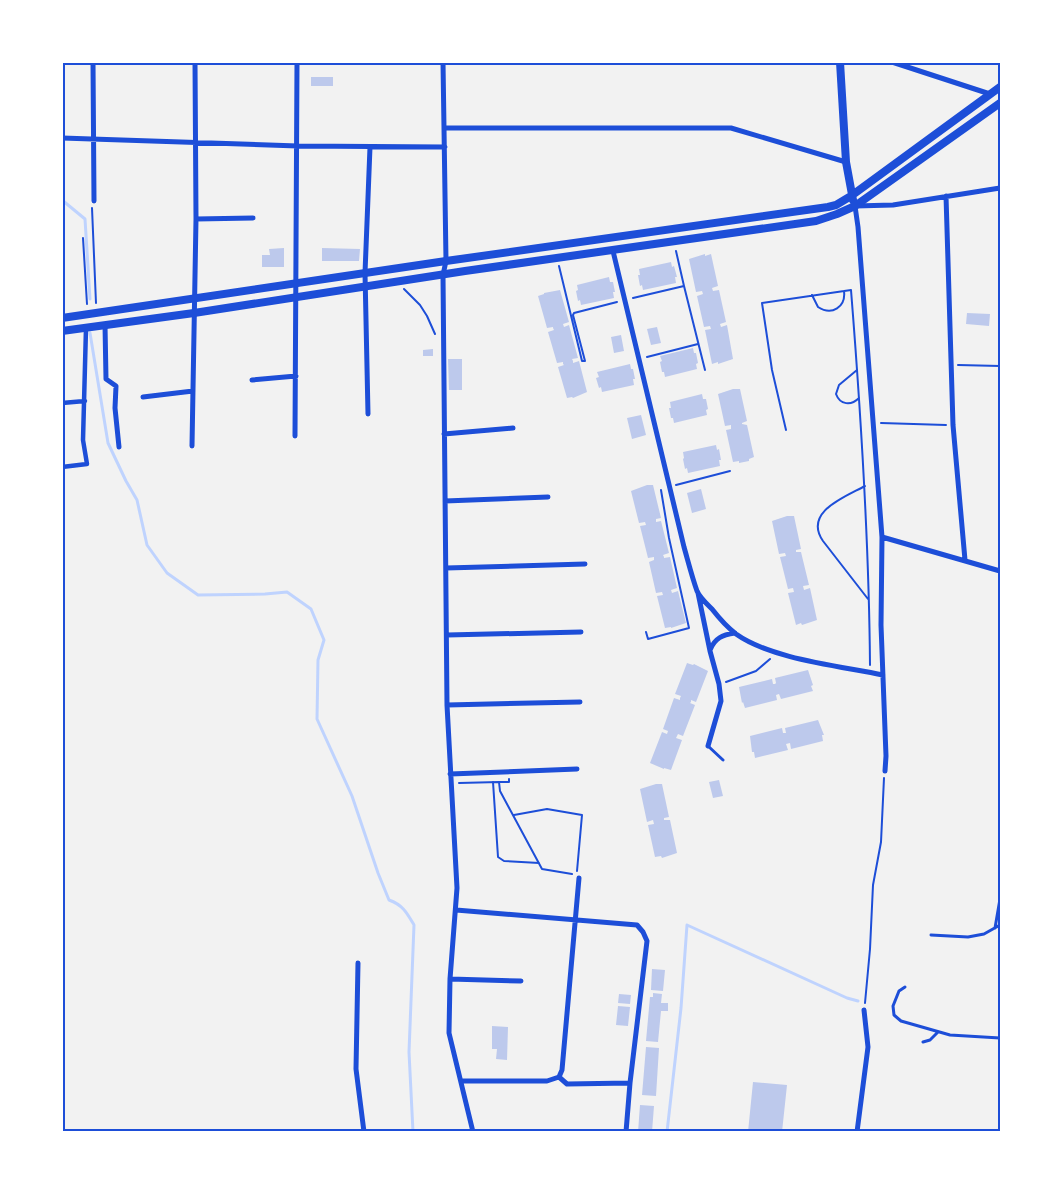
<svg xmlns="http://www.w3.org/2000/svg" width="1063" height="1194" viewBox="0 0 1063 1194" font-family="'Asap Condensed',sans-serif">
<rect width="100%" height="100%" fill="#f2f2f2"/>
<g fill="none" stroke-linecap="round" stroke-linejoin="round">
<path stroke="#bfd3fe" stroke-width="3" d="M62,200L85,219L90,299
M90,333L108,443L126,481L137,500L147,545L167,573L198,595L265,594L287,592L311,609L324,640L318,660L317,719L352,796L378,873L389,900C403,905 407,913 414,925L409,1052L413,1132
M667,1132L681,1008L687,925L847,998L858,1001"/>
</g>
<path fill="#bdc9ec" d="M311,77H333V86H311Z
M284,248V267H262V255H270L269,249Z
M322,248L360,249L359,261H322Z
M705,254V256L711,254L718,286L712,288L713,291L719,290L726,322L720,324L721,327L727,325L733,359L718,364V362L712,364L705,330L711,329L710,326L704,327L697,296L703,294L702,291L696,292L689,259Z
M671,262L672,267L674,266L677,277H675L676,283L643,290L642,285L640,286L638,275H640L639,269Z
M609,277L610,282H613L615,292H613L614,298L581,305L580,300L578,301L576,291L578,290L577,285Z
M560,290L569,322L563,324L564,327L569,325L578,358L572,359L573,361V363L579,361L587,392L573,398L572,397L567,398L558,367L564,365L563,364V362L557,363L548,332L554,330L553,328V327L547,328L538,296L544,294V293Z
M967,313L990,314L989,326L966,324Z
M657,327L661,343L651,345L647,329Z
M621,335L624,351L614,353L611,337Z
M693,348L694,353H696L698,363L696,364L697,369L665,377L664,372H662L660,362L662,361L660,356Z
M433,349V356H423V350Z
M448,359H462V390H449Z
M630,364L631,369H633L635,379H633L634,385L602,392L601,387L599,388L596,378L599,377L597,372Z
M733,389H740L747,421L742,423V424L747,425L754,457L749,459V461L739,463V461L733,462L726,430L731,429V425L725,426L718,394Z
M702,394L703,399H706L708,409L706,410L707,415L674,423L673,418H671L669,408H671L670,402Z
M641,415L646,435L632,439L627,418Z
M716,445L717,450L719,449L721,460H719L720,466L688,473L687,468L685,469L683,459L684,458L683,452Z
M647,485H653L661,518L656,519V522L661,521L669,553L663,555L664,557V558L670,557L677,588L671,590L672,593L678,591L686,623L671,628V627L665,628L657,596L663,595L662,592L656,593L649,562L654,560V557L648,558L640,526L646,525L645,522L639,523L631,491Z
M701,489L706,509L692,513L687,493Z
M787,516H794L801,549L796,550V552H801L809,585L803,586L804,590L810,588L817,620L802,625L801,623L796,625L788,593L794,592L793,588L788,589L780,557L786,556L785,553L779,554L772,521Z
M687,663L693,665L694,664L708,671L696,702L691,700V702L690,703L695,705L683,736L678,734L676,738L682,740L671,770L664,768V769L650,763L662,732L667,734L668,731L663,729L674,698L680,700V698L681,696L675,694Z
M808,670L813,685L811,686L813,691L781,699L779,694L776,695L777,700L745,708L743,702L742,703L739,687L772,679L773,684H775L776,683L775,678Z
M818,720L824,735H822L823,741L791,749L790,743L786,744L788,750L755,758L754,752H752L750,736L782,728L783,733H786L785,728Z
M719,780L723,796L713,798L709,782Z
M656,784H662L669,817L664,818V820H670L677,853L662,858L661,856L655,857L648,825L654,824L653,820L647,822L640,789Z
M652,969L665,970L663,991L651,990Z
M653,993L662,994L661,1003H668V1011H661L658,1042L646,1041L650,997H653Z
M619,994L631,995L630,1004L618,1003Z
M618,1006L630,1007L628,1026L616,1025Z
M492,1026L508,1027L507,1060L496,1059L497,1049H492Z
M646,1047L659,1048L656,1096L642,1095Z
M753,1082L787,1085L782,1132H748Z
M640,1105L654,1106L652,1132H638Z"/>
<g fill="none" stroke-linecap="round" stroke-linejoin="round">
<path stroke="#1d4ed8" stroke-width="2" d="M92,208L96,303
M83,238L87,304
M559,266L582,361H585L573,315L574,313L617,302
M684,286L705,370
M404,289L420,305L427,316L435,334
M812,295L818,307C832,316 846,307 844,291
M633,298L684,286L676,251
M647,357L698,344
M958,365L1000,366
M857,370L839,385L836,394C840,405 851,406 859,398
M881,423L946,425
M786,430L772,370L762,303L851,290C861,415 869,539 870,665
M676,485L730,471
M865,486C845,497 803,512 823,541L868,599
M646,632L648,639L689,628L669,538L661,490
M726,682L756,671L770,659
M509,779V782H499L500,791L542,869L572,874
M493,782L498,857L504,861L539,863
M459,783L499,782
M514,815L547,809L582,815L577,871
M865,1003L870,949L873,885L881,842L884,778"/>
<path stroke="#1d4ed8" stroke-width="3" d="M708,746L723,760
M1000,870V872
M995,928L1000,899
M931,935L968,937L984,934L1000,925
M905,987L899,991L893,1006L894,1015L901,1021L950,1035L1000,1038
M923,1042L930,1040L938,1032"/>
<path stroke="#1d4ed8" stroke-width="4.5" d="M62,403L85,401
M62,467L87,464L83,440L86,328"/>
<path stroke="#1d4ed8" stroke-width="5" d="M93,62L94,201
M443,62L446,261L443,275L447,705L457,888L450,979L449,1033L473,1132
M892,62L990,94
M444,128H731L846,162
M62,138L298,146L445,147
M946,196L953,425L965,560
M196,219L253,218
M613,251L684,547C688,561 692,577 697,591C700,598 707,604 712,609C719,618 727,627 736,634C771,659 840,666 883,675
M105,325L106,379L116,386L115,408L119,447
M252,380L296,376
M143,397L193,391
M368,414L365,273L370,147
M444,434L513,428
M295,436L297,62
M192,446L196,219L195,62
M445,501L548,497
M882,537L1000,571
M446,568L585,564
M698,593L710,651L719,684L721,701L708,746
M447,635L581,632
M710,650C715,638 722,635 735,633
M447,705L580,702
M885,771L886,756L881,625L882,537L858,227L855,206L893,205L1000,188
M450,774L577,769
M456,910L637,925L643,932L647,941L630,1083L626,1132
M358,963L356,1069L364,1132
M450,979L521,981
M559,1077L567,1084L630,1083
M461,1081H547L559,1077L562,1070L579,878
M857,1132L868,1047L864,1010"/>
<path stroke="#1d4ed8" stroke-width="8" d="M840,62L846,162L853,200
M62,318L446,261L828,207L836,205L851,196L1000,87
M62,331L194,313L465,271L816,221L837,214L855,206L1000,103"/>
</g>
<rect width="1063" height="1194" fill="none" stroke="#ffffff" stroke-width="128"/>
<rect x="64" y="64" width="935" height="1066" fill="none" stroke="#1d4ed8" stroke-width="2"/>
</svg>
